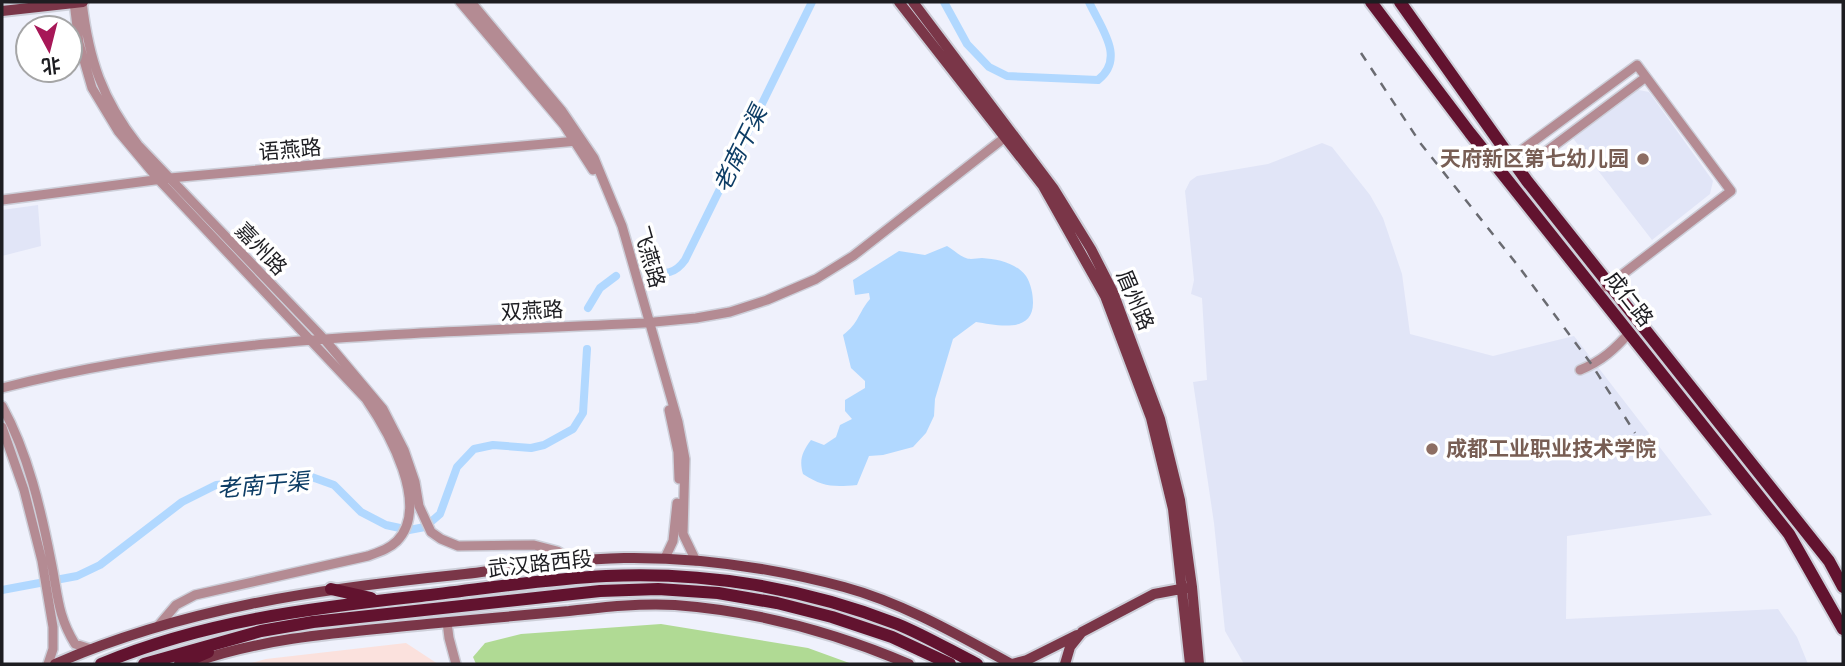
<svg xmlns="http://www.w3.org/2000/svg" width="1845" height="666" viewBox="0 0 1845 666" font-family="'Work Sans','Noto Sans SC',sans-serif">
<rect width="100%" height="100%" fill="#eff1fc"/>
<path fill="#fbe1dd" d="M406,643L438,664H247L266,659Z"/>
<path fill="#e1e5f7" d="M1634,89L1649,92L1713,181L1710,194L1652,240L1572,137Z
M1322,143L1332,147L1370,195L1383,218L1402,274L1410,334L1493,356L1574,336L1712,515L1567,536L1566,619L1778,609L1797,637L1808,664H1244L1225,631L1214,523L1193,382L1207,380L1202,298L1191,294L1194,280L1185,191L1190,181L1197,176L1268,164Z
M38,205L41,246L2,256V210Z"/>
<path fill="#b0da94" d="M661,624L808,648L852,664H476L473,657L485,643L521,634Z"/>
<path fill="#b1d8ff" d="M947,246C953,249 959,256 966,258C970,260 977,258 982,258C998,259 1016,263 1026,276C1031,284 1033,294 1033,303C1033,334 996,325 976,322L953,339L935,399L934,416L926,433L913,447L883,455L869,456L857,485C833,487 823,487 803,474C799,460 802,452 811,440L824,445L836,437L840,425L852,419L845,411V400L865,388V381L851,368L843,335C859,323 858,313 870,299L869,293L855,295L853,280L899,251L925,255Z"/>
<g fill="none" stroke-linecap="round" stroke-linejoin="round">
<path stroke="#b1d8ff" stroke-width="8" d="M944,2L967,44L989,67L1007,76L1098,80C1126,58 1101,28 1089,2
M651,272C666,274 675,274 685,260L812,2
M588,308L600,288L616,276
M2,590L77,576L100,565L182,502L216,485L309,476L334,485L361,512L386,525L409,530L425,527L440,514L457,467L474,449L493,445L531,448L544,445L573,429L583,413L587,349"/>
<defs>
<path id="minor" d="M74,2L79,43L92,88L118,131L159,180L366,399C388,431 431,506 397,541C389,549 379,552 368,556L195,595L176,605L159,625
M82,2C89,60 102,99 138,145L325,340L383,409L404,450L415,482L419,506L431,532L441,539L458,546L534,545L557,551L575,561
M460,2L564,125L593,170
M471,2L562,111L594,158L622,226L678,422L685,459L683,534L696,561
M1511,158L1637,65L1731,191L1606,287
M1520,171L1646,77
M2,200L170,178L577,141
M1580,370C1602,361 1615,349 1630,332
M2,388C211,334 429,334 644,323L696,318L730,312L767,300L816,279L853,256L1008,135
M2,406C28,453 41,510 51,561C58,594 57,615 75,644L91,649
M669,410L678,452L679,479
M2,427L24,490L42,561L53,627V649L48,664
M665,558L673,541L677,503
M447,622L449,638L456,664"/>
<path id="major" d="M899,2L1043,186L1105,296L1151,418L1173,509L1190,664
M913,2L1054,189L1091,249L1113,292L1160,419L1180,500L1192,587L1199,664
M2,11L83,2
M198,661C271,636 350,632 427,624C474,620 522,615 569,611C604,607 640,603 675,605C756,611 834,632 909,664
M55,664C183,608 318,589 456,575C511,569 568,559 624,558C697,557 773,568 844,587C903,603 958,635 1011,664
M1012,664L1027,660L1077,635
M1065,664L1070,647L1082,632L1154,594L1186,588"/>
<path id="highway" d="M1371,2L1470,133L1789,534L1843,629
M1400,2L1527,181L1829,561L1843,587
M331,589L371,598
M101,664C204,621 311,608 421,596C482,589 544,579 606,576C704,571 805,588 897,624C924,635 951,651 977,664
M144,664L261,631L313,622L600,591L658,589L718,593L777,603L832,617L892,637L950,664
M180,664L208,652"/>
</defs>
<use href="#minor" stroke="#cdcfd9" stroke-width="12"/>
<use href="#major" stroke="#cdcfd9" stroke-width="14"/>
<use href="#highway" stroke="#cdcfd9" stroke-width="16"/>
<use href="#minor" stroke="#b48b93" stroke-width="9"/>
<use href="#major" stroke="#7a3648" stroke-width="10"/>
<use href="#highway" stroke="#62132f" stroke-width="12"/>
<path stroke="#6a6b71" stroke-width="2.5" stroke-dasharray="9 9" stroke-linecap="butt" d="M1361,53L1421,144L1519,267L1592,365L1635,433"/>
</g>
<g fill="#8d6e63" stroke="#fff" stroke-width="2.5">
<circle cx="1643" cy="159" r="7"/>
<circle cx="1432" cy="449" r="7"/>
</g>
<g text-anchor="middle" stroke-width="7" stroke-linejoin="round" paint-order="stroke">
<g font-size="21" fill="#1d1d21" stroke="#fff">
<text transform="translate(290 150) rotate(-5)" y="7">语燕路</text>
<text transform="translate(261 249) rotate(46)" y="7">嘉州路</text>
<text transform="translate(649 257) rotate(74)" y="7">飞燕路</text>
<text transform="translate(1629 299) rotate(52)" y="7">成仁路</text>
<text transform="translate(1135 300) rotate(67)" y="7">眉州路</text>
<text transform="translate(532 311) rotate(-3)" y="7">双燕路</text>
<text transform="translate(540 564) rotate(-6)" y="7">武汉路西段</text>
</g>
<g font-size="21" font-weight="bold" fill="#785e54" stroke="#fff" text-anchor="end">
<text x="1629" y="166">天府新区第七幼儿园</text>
<text x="1446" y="456" text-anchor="start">成都工业职业技术学院</text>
</g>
<g font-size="23" font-style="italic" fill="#0d3d65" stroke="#fff">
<text transform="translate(740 149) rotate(-64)" y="8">老南干渠</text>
<text transform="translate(263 485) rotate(-5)" y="8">老南干渠</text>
</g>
</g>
<rect width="1845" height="666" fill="none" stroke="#1d1d21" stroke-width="7"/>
<g transform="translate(49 49) rotate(173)"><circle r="33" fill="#ffffff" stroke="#a5a5a6" stroke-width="2"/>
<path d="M0-5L12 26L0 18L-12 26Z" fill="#a71757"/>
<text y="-10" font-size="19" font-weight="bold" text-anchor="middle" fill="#1d1d21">北</text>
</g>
</svg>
